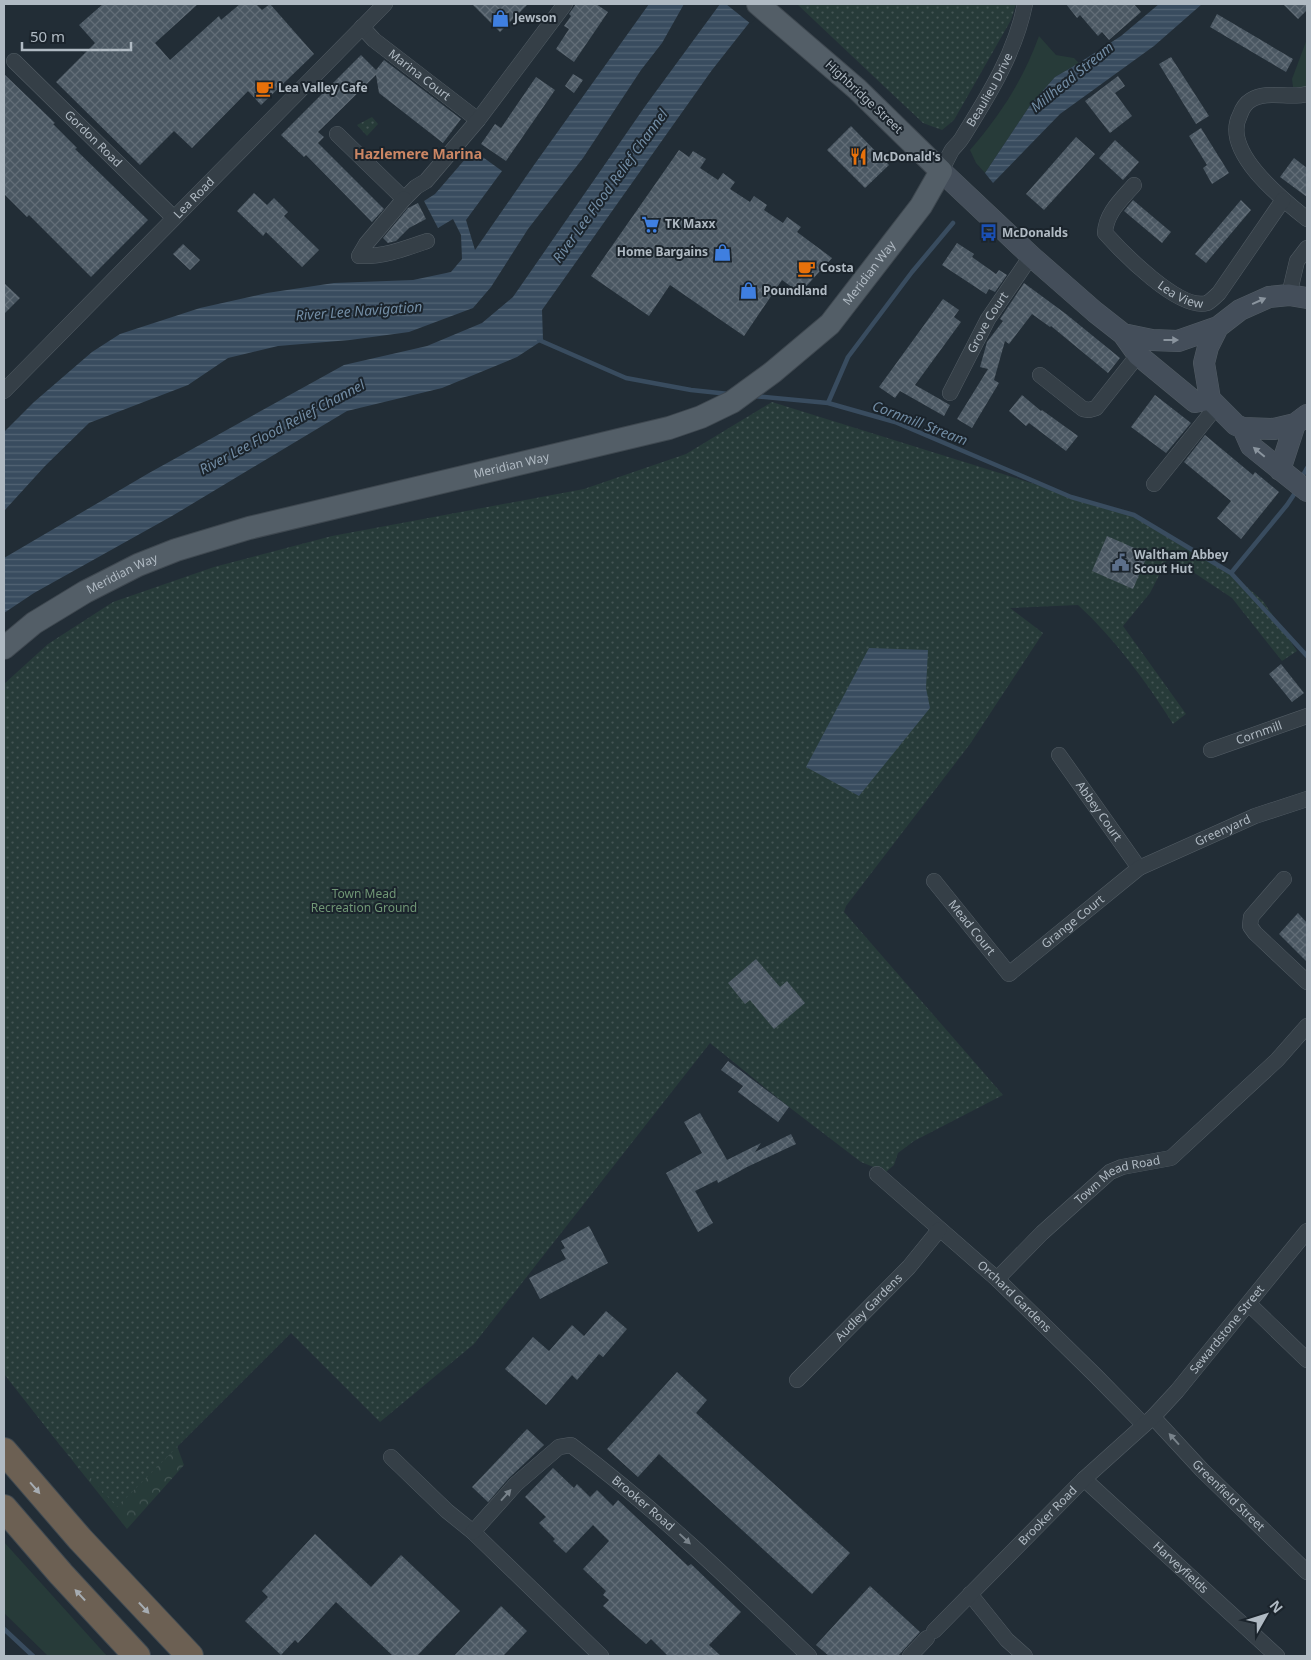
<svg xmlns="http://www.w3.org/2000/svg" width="1311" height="1660" viewBox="0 0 1311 1660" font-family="'Noto Sans',sans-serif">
<defs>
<pattern id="forest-crowns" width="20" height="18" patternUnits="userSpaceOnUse" patternTransform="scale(1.25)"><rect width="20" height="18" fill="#273b39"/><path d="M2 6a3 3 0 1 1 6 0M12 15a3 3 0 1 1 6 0" fill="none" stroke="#445554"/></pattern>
<pattern id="park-dots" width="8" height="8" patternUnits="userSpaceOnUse" patternTransform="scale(1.25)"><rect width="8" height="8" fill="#273b39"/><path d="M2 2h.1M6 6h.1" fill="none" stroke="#445554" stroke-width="1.8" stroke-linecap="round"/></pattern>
<pattern id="water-rules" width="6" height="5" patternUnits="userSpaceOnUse" patternTransform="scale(1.25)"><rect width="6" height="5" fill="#394c5f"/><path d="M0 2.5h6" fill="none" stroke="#536474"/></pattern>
<pattern id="building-cross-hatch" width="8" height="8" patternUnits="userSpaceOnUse" patternTransform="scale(1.25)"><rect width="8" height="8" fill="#4a5762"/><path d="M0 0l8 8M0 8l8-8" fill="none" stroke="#626d77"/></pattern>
</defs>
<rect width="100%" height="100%" fill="#222d36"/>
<path fill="#273b39" d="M1039,36L1056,55L1074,58L1079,63L1055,77L1031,104L985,173L976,163L970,150C1001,114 1023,80 1039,36Z
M1307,39V87H1293L1292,79Z
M4,1542L107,1656H48L4,1613Z"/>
<path fill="url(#forest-crowns)" d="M106,1397L173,1435L184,1465L127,1529L52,1435Z"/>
<path fill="url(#park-dots)" d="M797,4H1016L1011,20L954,120L942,130L923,123Z
M372,117L378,124L367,136L357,125Z
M772,402L1134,515L1231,573L1263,601L1297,651L1282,661L1232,598L1169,556L1150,593L1123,626L1186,714L1173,724C1146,681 1115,639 1078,605L1010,608L1043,633L970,744L846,906L844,912L1003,1095L914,1141L898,1153L894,1165L886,1172L861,1162L789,1107L710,1043L474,1344L380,1422L291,1333L117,1507L52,1435L4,1374V684L48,644L113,602L214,567L332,536L584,489L686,454Z"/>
<path fill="url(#water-rules)" d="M649,4H684L662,43L641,70L583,158L528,229L491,287L473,308L409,332L350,340L278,346L228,358L188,385L89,423L45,466L4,511V432L34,402L92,352L120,334L200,308L267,293L334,283L413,280L451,272L462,259L461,235L453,219L438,228L424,201L435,194L473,150L502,171L466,220L475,250L534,165Z
M720,4H764L712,70L542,310L543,340L517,357L442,388L347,411L172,516L34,593L4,613V558L149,473L344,365L427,346L482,323L513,297L646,105Z
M1159,4H1202L1154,46L1060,114L993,183L985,173L1031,104L1055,77L1079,63L1121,36Z
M869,648L928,650L926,688L930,708L859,796L806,767Z"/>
<path fill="#222d36" d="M726,4H767L751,24Z"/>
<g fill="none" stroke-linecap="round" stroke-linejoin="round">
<path stroke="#394c5f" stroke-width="4.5" d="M539,340L626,378L691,390L729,394
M754,396L828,403L895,422L1071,497L1134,515L1231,573L1307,656
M828,403L848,357L912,272L953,223
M1303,475L1307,468
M1231,573L1287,505L1295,493
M4,1629L33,1656"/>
</g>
<path fill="url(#building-cross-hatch)" d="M103,4H198L155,43L170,60L219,16L221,20L240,4H256L262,10L270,4L314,54L261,105L248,91L192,148L174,131L140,165L56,82L95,43L79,25Z
M472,4H528L500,32Z
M576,4H596L608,12L574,62L556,49L569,29L564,26L571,16L569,14Z
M1066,4H1134L1141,12L1109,40L1102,32L1098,36L1080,15L1077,18Z
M1283,4H1307V10L1298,19Z
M1217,14L1293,59L1286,72L1210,27Z
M361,55L376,70L384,60L461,119L443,143L379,93L376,75L318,132L324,137L318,143L384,209L372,222L306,155L304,157L281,135Z
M1171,57L1209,116L1196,124L1159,64Z
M4,74L55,123L53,124L77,148L75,149L148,220L91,277L29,215L27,217L4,194Z
M573,74L583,80L574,93L565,86Z
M1118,76L1125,86L1115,93L1132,116L1110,133L1085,101Z
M536,77L555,90L506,161L481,144L495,124L501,128Z
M851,126L889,165L865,188L827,150Z
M1201,128L1229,173L1212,184L1203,168L1207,165L1189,136Z
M1076,137L1095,154L1044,210L1026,194Z
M1115,140L1139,162L1123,180L1099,158Z
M679,150L689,157L693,151L706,159L700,168L718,180L723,173L735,182L730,189L750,202L754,196L767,205L764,210L783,223L787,217L801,227L797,232L832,258L800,293L782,280L744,336L670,285L649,316L591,276Z
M1294,158L1307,168V197L1280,177Z
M254,193L267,205L274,198L288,212L284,216L319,250L302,267L266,232L263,236L237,211Z
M1133,200L1171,232L1162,243L1124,211Z
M1241,200L1251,210L1206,263L1195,254Z
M418,203L426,219L409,228L396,241L388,243L383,238L408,208Z
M957,243L974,254L972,257L996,274L999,270L1007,275L995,292L989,289L986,294L942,265Z
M183,244L200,260L190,270L173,254Z
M4,283L20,298L4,314Z
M1024,283L1066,314L1120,358L1108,373L1051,326L1050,327L1032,314L1009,344L1005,341L994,380L999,383L972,428L957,419L988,369L980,367L987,342L1003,321L1000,319Z
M943,299L959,310L954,317L961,322L915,385L950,405L944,416L900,391L895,398L879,387Z
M1022,395L1041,411L1042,410L1078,436L1066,451L1029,423L1026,426L1009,411Z
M1155,395L1191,423L1166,453L1131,427Z
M1205,435L1253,475L1255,472L1279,492L1241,539L1217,518L1231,501L1184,462Z
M1107,536L1148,554L1133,589L1092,571Z
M1281,664L1304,693L1292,702L1269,674Z
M1298,913L1307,923V962L1279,934Z
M756,959L780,987L787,981L805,1003L774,1029L750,1000L745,1004L728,983Z
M728,1061L789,1107L778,1122L738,1092L743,1086L721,1070Z
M700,1113L727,1160L761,1143L755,1152L791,1134L796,1144L747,1167L718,1183L717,1180L695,1191L713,1223L698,1232L666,1173L702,1153L684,1122Z
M589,1226L608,1263L540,1299L529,1278L566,1259L561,1250L565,1248L561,1241Z
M606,1311L627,1329L603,1357L599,1354L577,1380L572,1375L546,1405L505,1369L533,1337L549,1351L572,1325L584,1336Z
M677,1372L707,1400L696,1413L850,1553L812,1594L659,1454L638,1477L607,1449Z
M527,1429L544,1445L509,1478L488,1502L472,1487Z
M553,1468L574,1488L577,1484L590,1497L597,1490L613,1506L618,1500L688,1566L691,1564L741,1612L709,1645L721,1656H668L651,1639L646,1644L603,1606L609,1600L603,1595L606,1591L583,1569L609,1541L593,1525L566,1553L553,1541L555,1539L539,1523L546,1517L525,1497Z
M315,1534L371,1587L401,1555L460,1611L417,1656H393L336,1602L298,1643L295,1640L281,1655L245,1621L268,1597L262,1591Z
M870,1586L920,1632L898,1656H829L816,1645Z
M501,1606L527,1631L503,1656H454Z"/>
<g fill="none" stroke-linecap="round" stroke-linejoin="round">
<defs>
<g id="street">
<path id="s1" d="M362,27L374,40L478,120"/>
<path id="s2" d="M14,61L174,218"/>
<path d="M1307,94C1290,99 1267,90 1251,100C1246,103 1242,109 1240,115C1221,151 1282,199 1307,219"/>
<path d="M337,134L404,199L416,187L426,181L478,120L565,4"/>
<path id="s3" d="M941,171C945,164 948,157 952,150C955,146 959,143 962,138C988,96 1015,54 1025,4"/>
<path id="s4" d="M1134,185C1121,200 1106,213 1105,233C1122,252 1179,311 1207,303C1211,301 1216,296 1219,293L1283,200"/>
<path d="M404,199L366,244L359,256C383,257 404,249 427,241"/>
<path d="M1289,295L1297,261L1307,248"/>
<path d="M1040,375L1083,409L1089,410L1096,408L1138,355"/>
<path id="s5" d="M4,391L385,4"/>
<path id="s6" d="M950,393L988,319L1031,256"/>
<path d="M1154,484L1216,407"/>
<path id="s7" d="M1211,750L1307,716"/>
<path id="s8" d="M1059,755L1139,868"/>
<path d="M1284,879L1251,917L1250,926L1255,933L1307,982"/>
<path id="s9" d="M934,881L1009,974L1139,868L1255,816L1307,799"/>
<path id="s10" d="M877,1174L997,1279L1096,1376L1143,1424"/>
<path id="s11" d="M997,1279L1042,1233L1110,1172L1122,1167L1171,1158L1277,1060L1307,1026"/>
<path d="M1249,1304L1307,1360"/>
<path id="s12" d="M797,1380L909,1267L939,1230"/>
<path id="s13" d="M1153,1417L1202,1470L1307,1572"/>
<path d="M391,1457L447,1511L473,1532L601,1656"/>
<path id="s14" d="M1084,1479L1277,1656"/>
<path id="s15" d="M473,1532L516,1484L559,1447L571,1445C656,1509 732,1582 809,1656"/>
<path d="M970,1594L1007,1640L1025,1656"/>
<path id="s16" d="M934,1631L1084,1479L1153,1417L1177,1391L1307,1231"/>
<path d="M910,1656L927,1638"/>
</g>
<path id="secondary" d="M941,171L1031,256L1095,312L1123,334L1138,355L1195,402L1210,399
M1307,298L1289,295L1269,297L1240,310L1218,327L1208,347L1204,363L1210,399L1236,425L1243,428L1274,429L1295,424L1307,415
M1123,334L1152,340L1178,341L1218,327
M1243,428L1251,446L1307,491
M1280,470L1295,424"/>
<g id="primary">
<path id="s17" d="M4,648L34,623L85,592L138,565L176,550L249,528L669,428L701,417L732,402L773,372L830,324L921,206L941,171L857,89L758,4"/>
</g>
<path id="highway" d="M4,1451L80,1539L190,1656
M4,1508L61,1574L137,1656"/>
</defs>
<use href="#street" stroke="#535d65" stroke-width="16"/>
<use href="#secondary" stroke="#535d65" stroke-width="22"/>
<use href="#primary" stroke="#3f4850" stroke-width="24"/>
<use href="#highway" stroke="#404a52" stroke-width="28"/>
<use href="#street" stroke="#353f47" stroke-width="15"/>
<use href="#secondary" stroke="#444e5a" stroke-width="21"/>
<use href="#primary" stroke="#535e67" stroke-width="22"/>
<use href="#highway" stroke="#6c6053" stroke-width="26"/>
</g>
<defs><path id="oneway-solid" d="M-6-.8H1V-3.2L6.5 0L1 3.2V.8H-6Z" transform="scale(1.25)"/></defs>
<g fill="#8a949e">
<use href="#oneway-solid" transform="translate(1259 301) rotate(-24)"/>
<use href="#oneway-solid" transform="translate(1171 340)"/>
<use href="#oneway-solid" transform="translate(1259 452) rotate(-140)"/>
</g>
<g fill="#79838b">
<use href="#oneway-solid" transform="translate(1174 1439) rotate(-132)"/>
<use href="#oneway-solid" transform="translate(506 1495) rotate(-48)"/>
<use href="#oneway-solid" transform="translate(685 1539) rotate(43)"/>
</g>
<g fill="#a6acb2">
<use href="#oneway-solid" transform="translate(35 1488) rotate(49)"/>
<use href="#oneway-solid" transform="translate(80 1595) rotate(-133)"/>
<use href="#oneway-solid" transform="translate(144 1608) rotate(47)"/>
</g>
<defs>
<symbol id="shop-bare" viewBox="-9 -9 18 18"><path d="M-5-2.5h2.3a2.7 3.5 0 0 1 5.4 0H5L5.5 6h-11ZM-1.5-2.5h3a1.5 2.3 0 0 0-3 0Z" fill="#3f7fe0" stroke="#1b242c" stroke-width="2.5" paint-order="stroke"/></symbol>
<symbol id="cafe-bare" viewBox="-9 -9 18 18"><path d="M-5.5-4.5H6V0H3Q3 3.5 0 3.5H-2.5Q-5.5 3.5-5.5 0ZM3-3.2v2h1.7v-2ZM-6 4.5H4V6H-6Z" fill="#e8710a" stroke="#1b242c" stroke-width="2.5" paint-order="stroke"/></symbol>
<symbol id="restaurant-bare" viewBox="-9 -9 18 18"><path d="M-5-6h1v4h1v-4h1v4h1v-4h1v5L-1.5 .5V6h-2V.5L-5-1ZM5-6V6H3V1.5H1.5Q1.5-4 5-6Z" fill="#e8710a" stroke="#1b242c" stroke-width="2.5" paint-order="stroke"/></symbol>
<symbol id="supermarket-bare" viewBox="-9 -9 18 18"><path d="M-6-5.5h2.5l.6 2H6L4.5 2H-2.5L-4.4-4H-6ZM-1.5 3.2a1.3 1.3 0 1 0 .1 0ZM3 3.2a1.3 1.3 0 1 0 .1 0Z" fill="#3f7fe0" stroke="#1b242c" stroke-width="2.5" paint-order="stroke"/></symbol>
<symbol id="bus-bare" viewBox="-9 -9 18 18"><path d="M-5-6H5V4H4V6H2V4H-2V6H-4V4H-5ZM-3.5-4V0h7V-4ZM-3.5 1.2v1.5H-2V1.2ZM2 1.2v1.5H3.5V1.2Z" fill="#1a4fb4" stroke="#1b242c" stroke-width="2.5" paint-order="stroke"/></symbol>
<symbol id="civic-bare" viewBox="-9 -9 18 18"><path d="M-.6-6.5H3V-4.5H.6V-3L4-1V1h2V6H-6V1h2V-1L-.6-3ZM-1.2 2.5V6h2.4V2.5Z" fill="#5c6f8a" stroke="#1b242c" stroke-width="2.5" paint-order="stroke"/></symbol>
</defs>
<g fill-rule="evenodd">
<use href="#shop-bare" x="488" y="6" width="25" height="25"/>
<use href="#cafe-bare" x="252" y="76" width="25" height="25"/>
<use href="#restaurant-bare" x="846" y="144" width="25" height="25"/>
<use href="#supermarket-bare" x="638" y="212" width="25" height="25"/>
<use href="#bus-bare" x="976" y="220" width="25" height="25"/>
<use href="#shop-bare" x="710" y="240" width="25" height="25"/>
<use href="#cafe-bare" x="794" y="256" width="25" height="25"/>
<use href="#shop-bare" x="736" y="278" width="25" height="25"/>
<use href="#civic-bare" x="1108" y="550" width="25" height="25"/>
</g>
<g text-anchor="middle" stroke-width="4" stroke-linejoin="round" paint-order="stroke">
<g font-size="12" font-weight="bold" fill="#b0bac3" stroke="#1b242c" text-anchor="start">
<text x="514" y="22">Jewson</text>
<text x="278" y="92">Lea Valley Cafe</text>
<text x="872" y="161">McDonald's</text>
<text x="665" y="228">TK Maxx</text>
<text x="1002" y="237">McDonalds</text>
<text x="708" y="256" text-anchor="end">Home Bargains</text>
<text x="820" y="272">Costa</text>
<text x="763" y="295">Poundland</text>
<text x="1134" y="559">Waltham Abbey<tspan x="1134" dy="14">Scout Hut</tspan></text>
</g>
<g font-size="12" fill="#b0bac3" stroke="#1b242c">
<text dy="4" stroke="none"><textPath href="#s1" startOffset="75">Marina Court</textPath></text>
<text dy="4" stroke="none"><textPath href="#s3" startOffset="95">Beaulieu Drive</textPath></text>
<text transform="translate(864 97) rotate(43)" y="4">Highbridge Street</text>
<text dy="4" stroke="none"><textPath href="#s2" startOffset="111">Gordon Road</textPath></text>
<text dy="4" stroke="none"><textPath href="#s5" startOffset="271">Lea Road</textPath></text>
<text dy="4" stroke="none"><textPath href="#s17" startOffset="965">Meridian Way</textPath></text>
<text dy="4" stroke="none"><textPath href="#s4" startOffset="156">Lea View</textPath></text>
<text dy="4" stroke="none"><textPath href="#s6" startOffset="80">Grove Court</textPath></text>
<text dy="4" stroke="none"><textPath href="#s17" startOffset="545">Meridian Way</textPath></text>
<text dy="4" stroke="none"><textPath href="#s17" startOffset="140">Meridian Way</textPath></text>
<text dy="4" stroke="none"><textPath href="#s7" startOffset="51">Cornmill</textPath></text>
<text dy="4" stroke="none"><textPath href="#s8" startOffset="69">Abbey Court</textPath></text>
<text dy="4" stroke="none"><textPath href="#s9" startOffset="379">Greenyard</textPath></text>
<text dy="4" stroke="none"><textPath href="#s9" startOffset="202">Grange Court</textPath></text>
<text dy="4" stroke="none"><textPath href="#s9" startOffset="60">Mead Court</textPath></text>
<text dy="4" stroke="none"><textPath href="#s11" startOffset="159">Town Mead Road</textPath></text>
<text dy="4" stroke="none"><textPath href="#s10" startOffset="184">Orchard Gardens</textPath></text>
<text dy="4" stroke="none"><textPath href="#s12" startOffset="102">Audley Gardens</textPath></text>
<text dy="4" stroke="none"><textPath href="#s16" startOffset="421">Sewardstone Street</textPath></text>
<text dy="4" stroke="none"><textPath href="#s13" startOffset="109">Greenfield Street</textPath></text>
<text dy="4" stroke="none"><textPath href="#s15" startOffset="226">Brooker Road</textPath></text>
<text dy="4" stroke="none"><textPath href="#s16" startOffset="162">Brooker Road</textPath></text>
<text dy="4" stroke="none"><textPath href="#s14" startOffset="131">Harveyfields</textPath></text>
</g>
<g font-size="12" fill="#709775" stroke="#1b242c">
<text x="364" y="898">Town Mead<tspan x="364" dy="14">Recreation Ground</tspan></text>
</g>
<g font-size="14" font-style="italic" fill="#728da5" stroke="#1b242c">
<text transform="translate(1072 77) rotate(-39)" y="5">Millhead Stream</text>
<text transform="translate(610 186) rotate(-54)" y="5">River Lee Flood Relief Channel</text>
<text transform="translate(359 311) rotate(-4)" y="5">River Lee Navigation</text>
<text transform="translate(920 423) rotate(21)" y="5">Cornmill Stream</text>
<text transform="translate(282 427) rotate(-28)" y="5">River Lee Flood Relief Channel</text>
</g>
<g font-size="14" font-weight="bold" fill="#cb8664" stroke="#1b242c">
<text x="418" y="159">Hazlemere Marina</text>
</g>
</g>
<rect width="1311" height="1660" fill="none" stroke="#b0bac3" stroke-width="10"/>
<g transform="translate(1266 1615) rotate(51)" stroke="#1b242c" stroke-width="4" paint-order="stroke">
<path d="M0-4L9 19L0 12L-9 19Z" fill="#b0bac3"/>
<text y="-8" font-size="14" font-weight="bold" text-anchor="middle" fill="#b0bac3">N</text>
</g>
<path d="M22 42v8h109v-8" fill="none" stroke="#b0bac3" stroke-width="2.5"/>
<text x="30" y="42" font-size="15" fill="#b0bac3" stroke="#1b242c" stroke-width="4" paint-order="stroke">50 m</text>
</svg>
